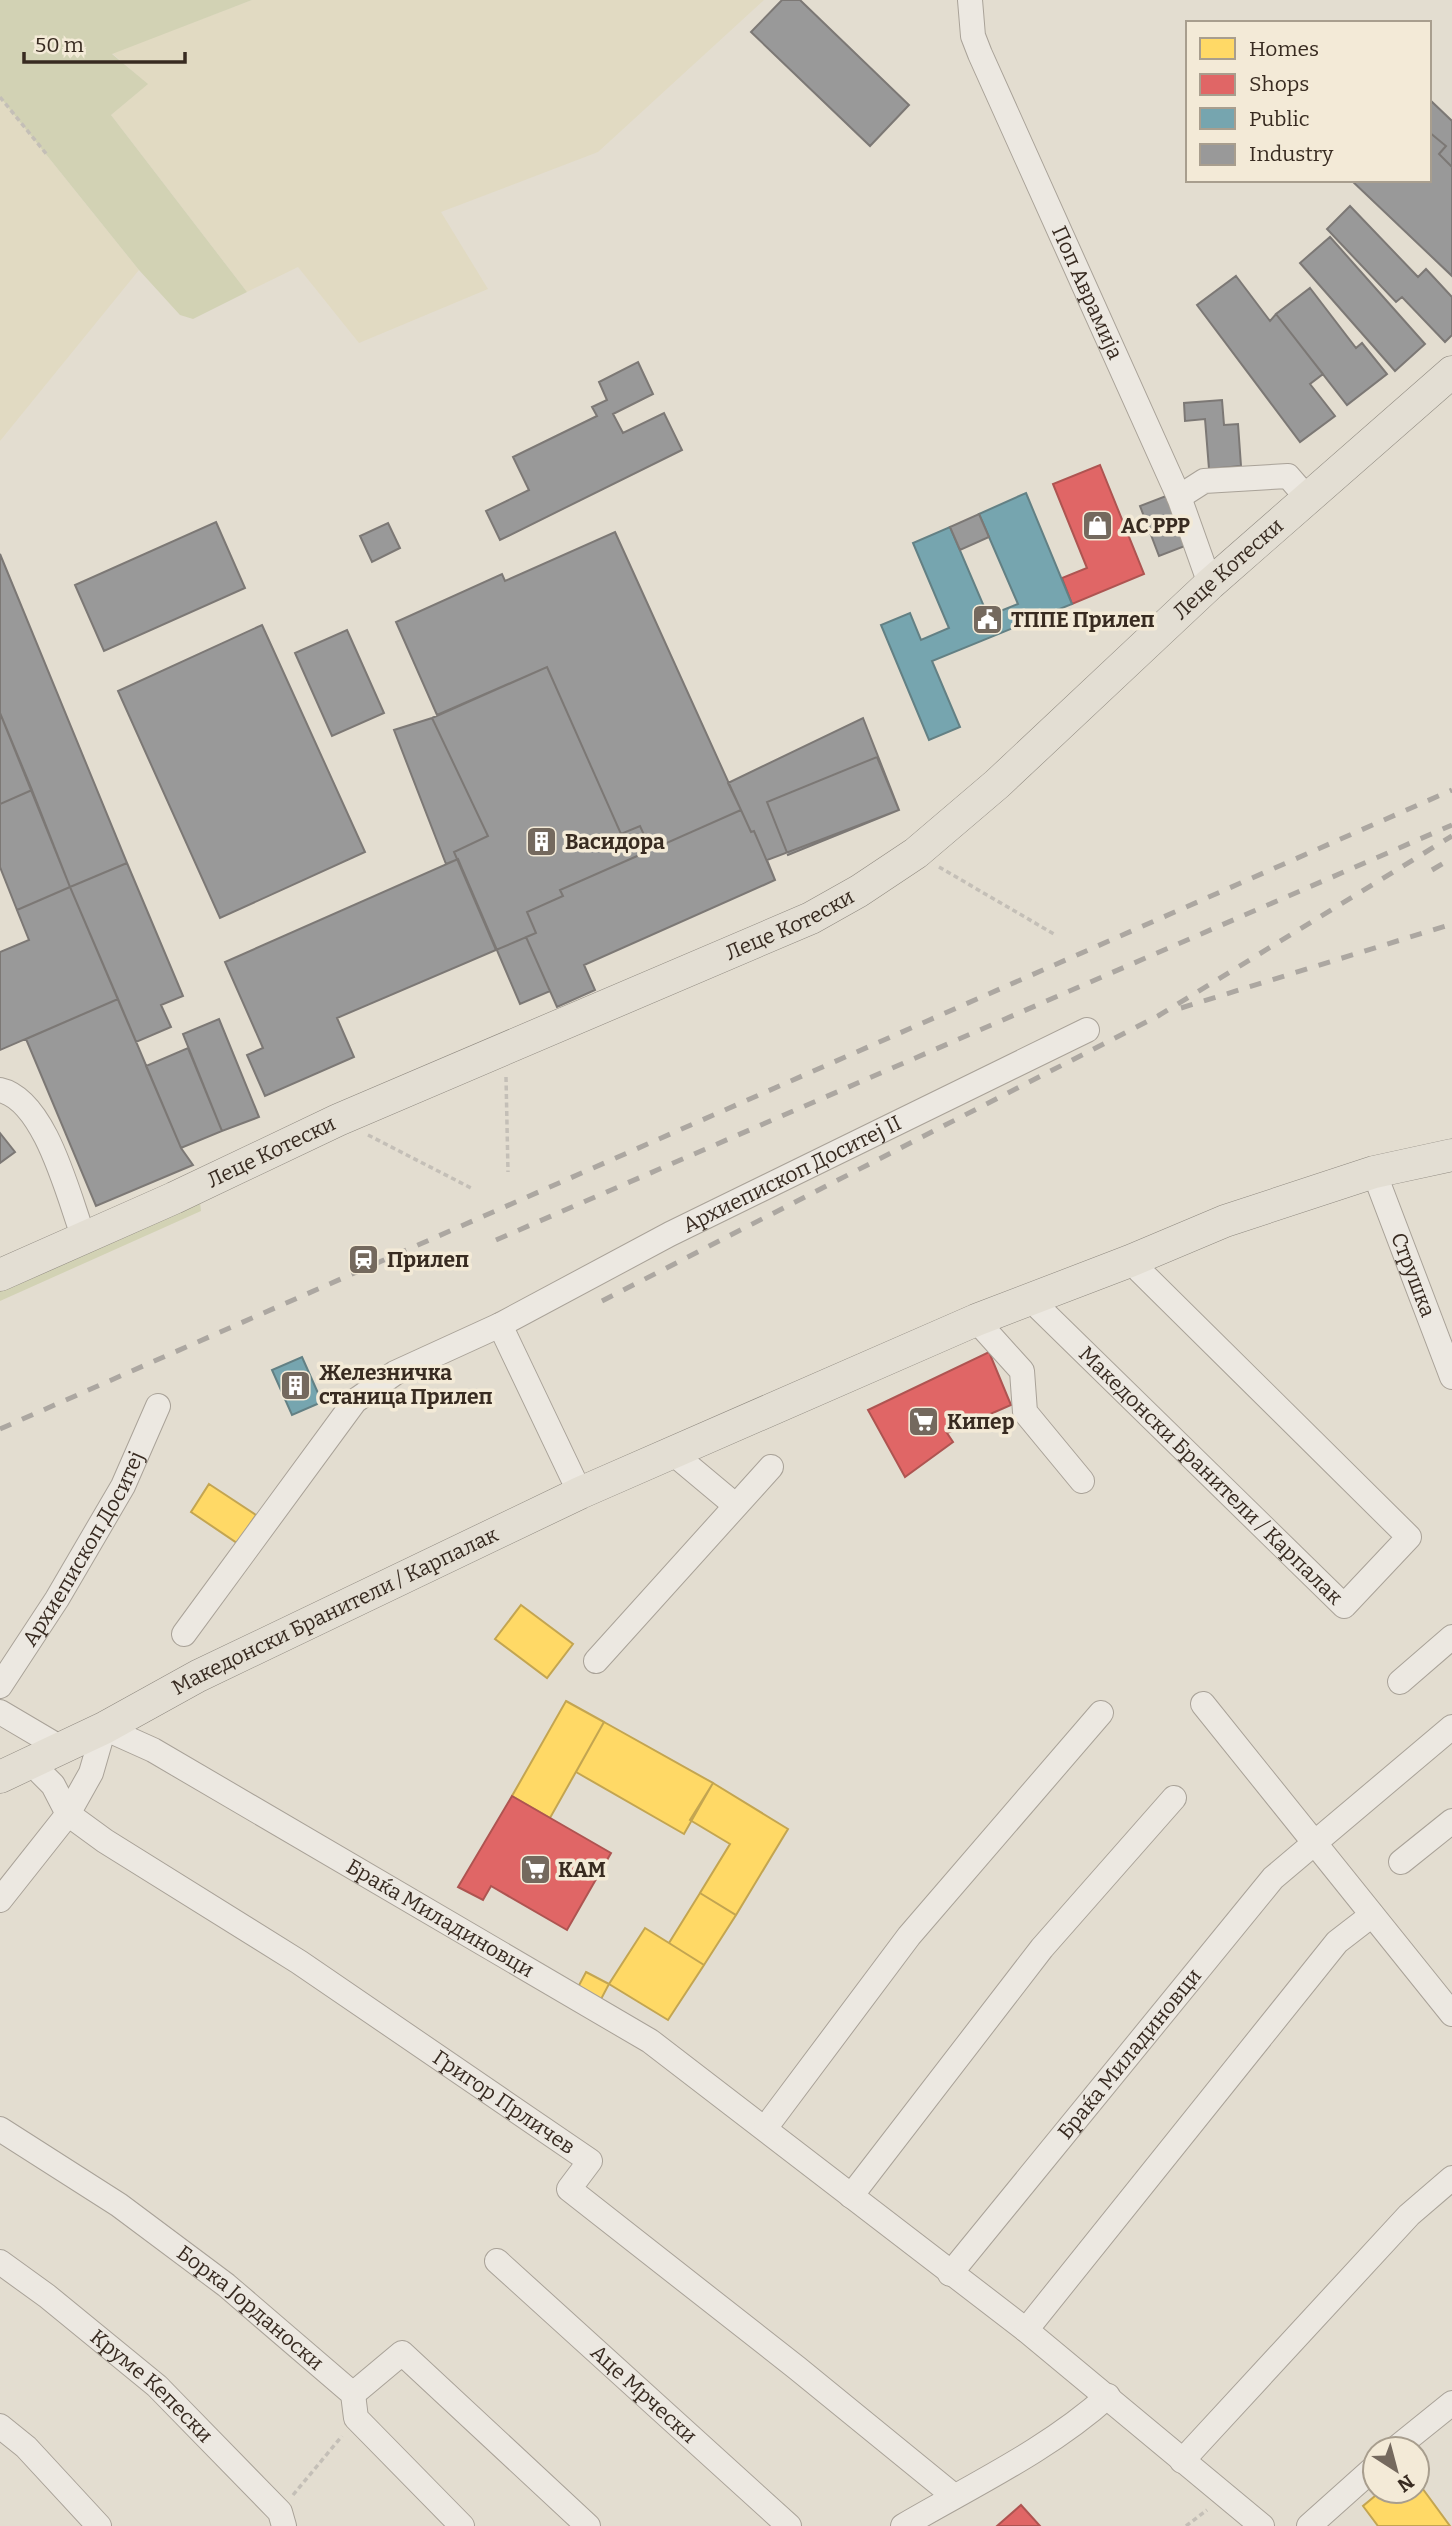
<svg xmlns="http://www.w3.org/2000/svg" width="1452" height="2526" viewBox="0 0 1452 2526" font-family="Bitter,serif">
<rect width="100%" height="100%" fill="#e3ddd0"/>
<path fill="#e1dac2" d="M252,0H764L598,152L441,212L488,289L359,343L298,267L247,292L111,115L147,84L112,53Z
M0,97L139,270L0,441Z"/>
<path fill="#d2d2b4" d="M0,0H252L112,54L148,84L111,115L247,292L193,319L180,315L139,270L0,97Z
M198,1184L201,1211L0,1301V1275Z"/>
<path fill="#ffd966" stroke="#c3a551" stroke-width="2" d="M209,1484L256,1515L237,1543L191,1512Z
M521,1605L573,1644L547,1678L495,1639Z
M566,1701L604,1722L550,1818L512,1796Z
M604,1722L713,1783L684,1834L576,1772Z
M713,1783L788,1829L736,1915L700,1893L730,1844L690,1820Z
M700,1893L736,1915L704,1965L669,1943Z
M645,1928L704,1965L668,2020L609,1984Z
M586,1972L609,1984L599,2003L576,1991Z
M1417,2481L1450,2526H1378L1363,2506L1381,2491H1417Z"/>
<path fill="#e06666" stroke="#ae5451" stroke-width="2" d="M1100,465L1144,574L1072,604L1062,578L1087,568L1053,484Z
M989,1352L1011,1405L947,1433L953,1442L905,1477L868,1410Z
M512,1796L611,1853L567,1930L491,1886L483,1900L458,1887Z
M1021,2505L1040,2526H997Z"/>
<path fill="#76a5af" stroke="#638084" stroke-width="2" d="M1026,493L1072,604L932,661L960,727L929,740L881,625L910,613L921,640L949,628L913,543L950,527L988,616L1018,604L979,514Z
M302,1357L322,1402L292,1415L272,1370Z"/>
<path fill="#999" stroke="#7c7875" stroke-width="2" d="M782,0H800L909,105L870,146L751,32Z
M1429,99L1452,121V276L1351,180H1429Z
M1429,99L1452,121V167L1439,154L1446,146L1429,132Z
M1350,206L1418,277L1426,269L1452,297V335L1445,342L1402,297L1396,302L1327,229Z
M1330,237L1425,344L1395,371L1300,263Z
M1236,276L1270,321L1276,314L1323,374L1310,384L1335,416L1300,442L1197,305Z
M1310,288L1356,348L1362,343L1387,374L1347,405L1276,314Z
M638,362L653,394L613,414L623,433L664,413L682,450L500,540L486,511L529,490L513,457L597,416L592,407L607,400L599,382Z
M1222,400L1224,425L1238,424L1241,466L1209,469L1205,419L1185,421L1184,403Z
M1166,496L1185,546L1159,556L1140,506Z
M979,514L989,537L960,550L950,527Z
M216,522L245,588L104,651L75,585Z
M388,523L400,548L372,562L360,536Z
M615,532L741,810L651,850L640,826L621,834L547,667L437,715L396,622L502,574L505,581Z
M0,554L127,863L70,887L0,713Z
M262,625L365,852L220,918L118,691Z
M347,630L384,713L332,736L295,653Z
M547,667L621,834L640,826L651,850L741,810L728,783L863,718L899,810L767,860L775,880L584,965L595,990L557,1007L550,991L520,1004L458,859L446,864L394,730L432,718Z
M547,667L621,834L640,826L651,850L560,890L563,896L527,912L536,933L496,950L454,852L488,836L432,718Z
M0,713L32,790L0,804Z
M877,757L899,810L788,855L767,802Z
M32,790L70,887L17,910L0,867V804Z
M741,810L751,832L754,831L775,880L584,965L595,990L557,1007L526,937L536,933L527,912L563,896L560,890Z
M458,859L496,950L337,1018L354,1057L265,1096L247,1055L263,1048L225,962Z
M127,863L183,996L161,1005L171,1027L136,1042L70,887Z
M70,887L118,999L0,1050V952L29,940L17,910Z
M118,999L181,1148L193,1165L96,1206L26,1039Z
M219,1019L259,1117L222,1131L183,1034Z
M188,1048L222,1131L181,1148L146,1066Z
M0,1133L15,1152L0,1163Z"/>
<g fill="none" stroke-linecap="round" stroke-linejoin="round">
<defs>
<g id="minor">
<path id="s1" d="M970,0L973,36L980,54L1179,497L1210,584"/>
<path d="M1179,497L1204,481L1288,476L1308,499"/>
<path d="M0,1090C46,1100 69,1199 84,1238"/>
<path id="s2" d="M1374,1172L1452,1377"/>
<path id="s3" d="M1029,1298L1344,1606L1409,1537L1130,1261"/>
<path d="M976,1320L1022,1371L1025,1412L1082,1481"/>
<path d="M500,1325L580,1493"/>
<path d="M674,1454L735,1505"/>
<path id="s4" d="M184,1634L355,1401L395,1373L500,1325L670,1234L1087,1030"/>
<path d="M596,1661L771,1467"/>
<path d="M1400,1682L1452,1637"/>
<path id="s5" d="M0,1686L57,1599L123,1486L158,1406"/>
<path d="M1203,1704L1452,2014"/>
<path d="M0,1712L61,1748"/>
<path id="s6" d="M30,1762L53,1785L68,1814L105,1841L299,1962L590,2161L569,2189L797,2368L954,2496"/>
<path d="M1401,1862L1452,1821"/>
<path id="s7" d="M0,1900L68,1814L91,1773L104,1728L153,1750L650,2041L1026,2330L1262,2526"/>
<path d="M766,2127L909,1936L1101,1713"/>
<path id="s8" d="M0,2129L119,2205L226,2285L353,2394L356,2418L462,2526"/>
<path d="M851,2196L1042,1948L1174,1798"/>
<path id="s9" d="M497,2261L789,2526"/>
<path id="s10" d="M0,2262L47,2296L157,2386L280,2512L284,2526"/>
<path id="s11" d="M950,2274L1273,1878L1452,1727"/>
<path d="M1026,2330L1337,1942L1372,1915"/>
<path d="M353,2394L402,2353L588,2526"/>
<path d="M0,2426L26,2447L99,2526"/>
<path d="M1395,2449L1452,2403"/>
<path d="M1182,2461L1409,2215L1452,2178"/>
<path d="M903,2526C973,2485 1048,2450 1108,2396"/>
<path d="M1309,2526L1375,2467"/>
</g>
<g id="major">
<path id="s12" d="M0,1275L174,1198L338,1120L811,918L859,891L916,853L997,784L1210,584L1452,372"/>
<path id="s13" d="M0,1777L104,1728L198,1676L580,1493L976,1320L1130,1261L1225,1221L1374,1172L1452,1155"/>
</g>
</defs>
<use href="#minor" stroke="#a9a298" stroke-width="26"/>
<use href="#major" stroke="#8e887f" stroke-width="33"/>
<path stroke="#c4bfb7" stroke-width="3.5" stroke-dasharray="5 3.5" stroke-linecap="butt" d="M0,97L48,156
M939,867L1054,934
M506,1077L508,1172
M368,1135L471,1188
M293,2495L342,2436
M1186,2526L1207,2510"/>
<use href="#minor" stroke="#ece8e1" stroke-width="24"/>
<use href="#major" stroke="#e3ded3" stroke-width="32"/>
<path stroke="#aca7a1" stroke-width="5" stroke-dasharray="12 12" stroke-linecap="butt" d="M1432,870L1452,858
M1181,1008L1452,924
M496,1240L1452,825
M602,1301L1158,1016L1452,836
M0,1429L1452,790"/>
</g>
<defs>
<symbol id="shop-square" viewBox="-11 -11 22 22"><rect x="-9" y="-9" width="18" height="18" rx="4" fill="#74695e" stroke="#f3ead7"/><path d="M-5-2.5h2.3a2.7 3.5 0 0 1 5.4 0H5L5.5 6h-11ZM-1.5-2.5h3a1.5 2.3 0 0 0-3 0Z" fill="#fff"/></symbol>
<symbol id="civic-square" viewBox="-11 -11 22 22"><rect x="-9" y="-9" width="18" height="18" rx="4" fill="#74695e" stroke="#f3ead7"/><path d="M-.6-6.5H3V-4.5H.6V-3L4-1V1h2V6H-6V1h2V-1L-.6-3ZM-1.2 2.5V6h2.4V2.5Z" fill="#fff"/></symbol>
<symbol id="building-square" viewBox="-11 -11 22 22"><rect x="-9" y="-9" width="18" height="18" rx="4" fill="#74695e" stroke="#f3ead7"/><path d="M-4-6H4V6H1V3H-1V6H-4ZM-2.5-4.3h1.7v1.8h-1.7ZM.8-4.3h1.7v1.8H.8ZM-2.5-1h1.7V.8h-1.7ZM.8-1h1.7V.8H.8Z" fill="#fff"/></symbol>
<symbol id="station-square" viewBox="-11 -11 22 22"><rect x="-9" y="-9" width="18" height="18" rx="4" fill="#74695e" stroke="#f3ead7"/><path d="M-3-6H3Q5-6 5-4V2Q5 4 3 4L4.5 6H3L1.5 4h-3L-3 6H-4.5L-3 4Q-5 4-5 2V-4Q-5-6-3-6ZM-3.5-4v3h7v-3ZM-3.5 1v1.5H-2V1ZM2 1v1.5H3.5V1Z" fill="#fff"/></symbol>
<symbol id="supermarket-square" viewBox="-11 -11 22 22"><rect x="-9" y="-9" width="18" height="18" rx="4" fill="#74695e" stroke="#f3ead7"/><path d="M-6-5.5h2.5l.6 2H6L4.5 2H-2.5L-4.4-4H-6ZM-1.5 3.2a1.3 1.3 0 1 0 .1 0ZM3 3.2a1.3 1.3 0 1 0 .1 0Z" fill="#fff"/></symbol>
</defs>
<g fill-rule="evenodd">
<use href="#shop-square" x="1080" y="508" width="35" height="35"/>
<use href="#civic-square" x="970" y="602" width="35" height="35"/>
<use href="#building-square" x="524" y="824" width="35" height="35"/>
<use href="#station-square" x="346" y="1242" width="35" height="35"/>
<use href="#building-square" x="278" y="1368" width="35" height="35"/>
<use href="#supermarket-square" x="906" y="1404" width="35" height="35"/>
<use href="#supermarket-square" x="518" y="1852" width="35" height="35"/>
</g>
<g text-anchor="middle" stroke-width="7" stroke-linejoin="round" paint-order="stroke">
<g font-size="21" fill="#382b21" stroke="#f3ead7">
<text dy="7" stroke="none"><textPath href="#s1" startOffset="317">Поп Аврамија</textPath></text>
<text dy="7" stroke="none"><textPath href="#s12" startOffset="1432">Леце Котески</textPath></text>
<text dy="7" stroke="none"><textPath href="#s12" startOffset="864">Леце Котески</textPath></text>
<text dy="7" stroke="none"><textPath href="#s12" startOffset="298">Леце Котески</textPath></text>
<text dy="7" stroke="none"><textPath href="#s4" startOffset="782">Архиепископ Доситеј II</textPath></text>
<text dy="7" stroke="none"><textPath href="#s2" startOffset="110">Струшка</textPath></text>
<text dy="7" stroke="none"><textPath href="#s3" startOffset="254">Македонски Бранители / Карпалак</textPath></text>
<text dy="7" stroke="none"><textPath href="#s5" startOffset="161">Архиепископ Доситеј</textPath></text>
<text dy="7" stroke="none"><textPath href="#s13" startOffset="374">Македонски Бранители / Карпалак</textPath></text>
<text dy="7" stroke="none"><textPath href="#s7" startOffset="590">Браќа Миладиновци</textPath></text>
<text dy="7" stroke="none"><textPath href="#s11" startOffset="284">Браќа Миладиновци</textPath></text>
<text dy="7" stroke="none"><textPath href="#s6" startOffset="588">Григор Прличев</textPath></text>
<text dy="7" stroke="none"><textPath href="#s8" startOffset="308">Борка Јорданоски</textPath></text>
<text dy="7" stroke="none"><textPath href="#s10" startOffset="196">Круме Кепески</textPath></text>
<text dy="7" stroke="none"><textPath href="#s9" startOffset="198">Аце Мрчески</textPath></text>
</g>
<g font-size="21" font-weight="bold" fill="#382b21" stroke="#f3ead7" text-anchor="start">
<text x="1121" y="533">АС РРР</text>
<text x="1011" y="627">ТППЕ Прилеп</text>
<text x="565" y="849">Васидора</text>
<text x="387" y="1267">Прилеп</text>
<text x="319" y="1380">Железничка<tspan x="319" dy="24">станица Прилеп</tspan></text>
<text x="947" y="1429">Кипер</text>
<text x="558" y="1877">КАМ</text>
</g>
</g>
<rect x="1186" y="21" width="245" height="161" fill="#f3ead7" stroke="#a89e8e" stroke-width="2"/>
<rect x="1200" y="38" width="35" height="21" fill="#ffd966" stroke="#a89e8e" stroke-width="2"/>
<text x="1249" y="56" font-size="21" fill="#382b21">Homes</text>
<rect x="1200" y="74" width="35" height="21" fill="#e06666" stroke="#a89e8e" stroke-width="2"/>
<text x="1249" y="91" font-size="21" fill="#382b21">Shops</text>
<rect x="1200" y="108" width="35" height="21" fill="#76a5af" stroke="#a89e8e" stroke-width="2"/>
<text x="1249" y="126" font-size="21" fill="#382b21">Public</text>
<rect x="1200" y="144" width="35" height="21" fill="#999999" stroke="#a89e8e" stroke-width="2"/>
<text x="1249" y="161" font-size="21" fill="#382b21">Industry</text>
<g transform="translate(1396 2470) rotate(144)"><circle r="33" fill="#f3ead7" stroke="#a89e8e" stroke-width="2"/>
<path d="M0-5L12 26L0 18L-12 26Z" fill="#74695e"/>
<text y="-10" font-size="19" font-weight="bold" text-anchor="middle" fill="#382b21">N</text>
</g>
<path d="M24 52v10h161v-10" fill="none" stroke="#382b21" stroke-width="3.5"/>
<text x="35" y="52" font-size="21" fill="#382b21" stroke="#f3ead7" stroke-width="5" paint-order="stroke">50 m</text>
</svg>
